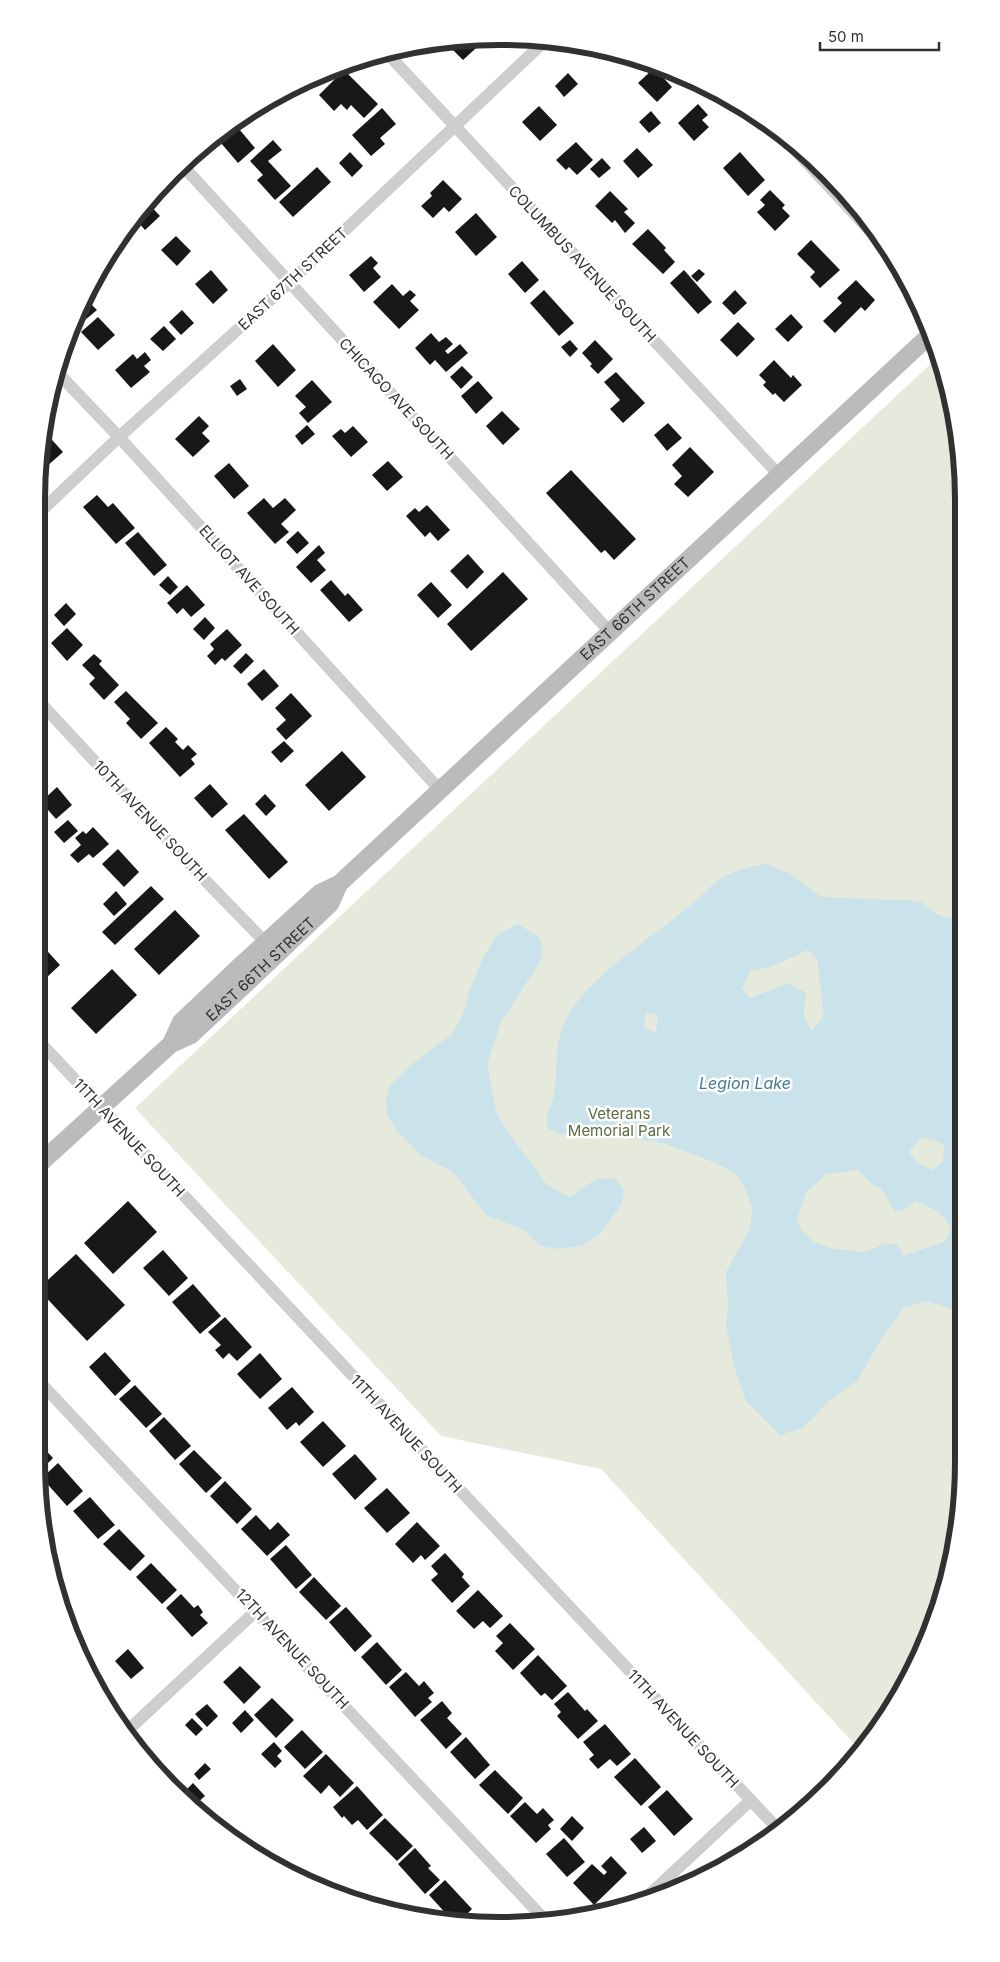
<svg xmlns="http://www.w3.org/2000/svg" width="1000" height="1962" viewBox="0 0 1000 1962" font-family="Inter,sans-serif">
<rect width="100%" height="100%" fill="#fff"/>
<path fill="#e6eadd" d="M938,357L960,439L963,1492L948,1582L916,1667L858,1748L601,1469L441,1436L135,1108Z"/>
<path fill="#cae2ea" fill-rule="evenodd" d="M766,864L789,873L821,897L920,901L936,914L956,920L961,919L962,1312L927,1301L903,1308L880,1341L858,1380L829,1401L803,1428L780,1435L746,1401L734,1366L726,1326L728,1307L726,1272L750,1229L752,1208L746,1189L735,1173L718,1164L666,1144L600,1131L587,1134H558L548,1128C545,1109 551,1111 554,1095C558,1072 554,1046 564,1024C582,980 654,936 691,905C700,898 707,889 716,882C731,871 748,867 766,864ZM808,950L817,959L824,1016L812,1031L804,1017L806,993L789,983L750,998L742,988L751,971L773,966ZM646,1013L658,1015L656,1032L644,1028ZM922,1137L935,1140L944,1145L943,1161L932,1170L918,1163L909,1152ZM858,1170L869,1182L882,1190L895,1211H903L915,1201C931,1206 942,1213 951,1228L946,1241L903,1256L898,1245L885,1244L864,1252L835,1249L815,1243L801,1230L797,1220L806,1192L826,1174Z
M518,924L540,938L543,957L501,1022L487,1064L496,1111L507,1131L547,1185L570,1197L596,1179L615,1178L624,1190L622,1203L613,1216L599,1235L581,1246L559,1249L540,1246L524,1230L486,1215L453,1172L421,1155L396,1130L387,1113L386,1100L390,1085L415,1062L453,1033L464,1012L468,995L482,960L498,934Z"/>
<path fill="#181818" d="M486,39L463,60L448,45L454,40Z
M621,52L639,59L633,65Z
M339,66L327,78L322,74Z
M654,68L672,87L657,102L638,83Z
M344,70L378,104L364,118L351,105L347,110L341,104L334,111L319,95Z
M568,73L578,84L564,97L555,86Z
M698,104L708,115L702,120L709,127L694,141L678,123Z
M539,106L557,125L540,141L522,122Z
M382,108L396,124L380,138L385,144L371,156L352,135Z
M651,111L661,123L649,133L639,122Z
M234,123L255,148L238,163L215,136Z
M273,140L282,150L268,161L291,186L275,200L257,180L263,175L250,161Z
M576,142L593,160L577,175L569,167L566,170L556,160Z
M637,148L653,165L638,178L623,161Z
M350,152L363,166L352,177L339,163Z
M740,152L765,180L748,196L723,168Z
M602,158L611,168L599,178L590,169Z
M317,167L331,182L293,217L279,202Z
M443,180L462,199L449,212L444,207L433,218L421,206L432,196L430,193Z
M770,190L785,205L782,208L790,216L775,231L757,212L765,205L760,200Z
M610,191L628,209L624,212L635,223L625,233L615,220L612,223L595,206Z
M147,202L160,216L145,230L133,216Z
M476,213L497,237L476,256L455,232Z
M648,229L666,248L664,250L675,262L663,274L632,244Z
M176,236L191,251L177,266L161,250Z
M811,240L840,270L820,288L810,277L815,272L797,254Z
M371,256L378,263L373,268L381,277L364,292L349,275Z
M522,261L539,280L525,293L508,274Z
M699,269L705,274L697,282L691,276Z
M211,270L228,290L213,304L195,284Z
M684,270L712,302L698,314L670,283Z
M856,280L875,300L865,311L861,307L835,333L823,321L842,303L837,298Z
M392,284L403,296L410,290L416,295L410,301L419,310L399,329L373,302Z
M544,290L574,323L559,336L530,303Z
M735,290L747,303L734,315L722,303Z
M86,299L97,310L85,320L77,312L81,304Z
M182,310L194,323L181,335L169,322Z
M791,314L803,327L788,342L775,329Z
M98,317L115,335L98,350L81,332Z
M738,322L755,339L737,357L720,340Z
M164,326L176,339L163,351L150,339Z
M431,333L439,342L446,337L453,344L445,351L448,354L460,344L468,353L446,372L435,360L430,365L415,348Z
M570,340L578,349L570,357L561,347Z
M595,340L613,359L598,374L590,366L592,364L582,353Z
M273,344L296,370L278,387L255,361Z
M145,352L151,360L144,366L150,372L131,388L115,370L133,354L137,359Z
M774,360L791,378L793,375L802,385L784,402L775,393L773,395L763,385L766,382L759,375Z
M462,366L473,377L461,389L450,377Z
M616,372L645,403L623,423L610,409L620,400L604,382Z
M240,379L247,389L237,396L230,386Z
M312,380L332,402L308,423L299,413L306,407L295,396Z
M478,381L493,398L476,414L461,396Z
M502,411L520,429L503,445L486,426Z
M199,416L209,426L202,433L210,441L193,457L175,439Z
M668,423L682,438L667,451L654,435Z
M307,425L315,434L302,445L295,436Z
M353,426L368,442L351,457L332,436L341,429L345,433Z
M44,431L63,452L37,475V470Z
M690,447L714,472L688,497L674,484L682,476L672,465Z
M388,461L403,477L387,491L372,475Z
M229,463L249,486L234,499L214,476Z
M571,470L636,539L614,560L605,550L601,553L546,493Z
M97,495L108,507L113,503L135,528L116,544L83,507Z
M264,498L273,508L285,498L296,510L281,524L289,532L275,544L247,513Z
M427,505L450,530L438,541L430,532L425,537L406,516L415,508L419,512Z
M298,531L309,543L297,554L286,542Z
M138,532L167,565L154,576L125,543Z
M319,545L325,553L317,560L326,570L311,583L296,567Z
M468,554L484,572L467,589L450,571Z
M503,572L528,599L471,651L447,624Z
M168,576L178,587L170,595L159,585Z
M331,580L345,596L348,593L363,610L349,622L320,590Z
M431,582L452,605L438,618L417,595Z
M187,585L205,605L191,617L183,608L177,614L167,603Z
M37,599L43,605L37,612Z
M66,603L76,614L64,626L54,615Z
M205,617L215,628L204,640L193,629Z
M67,628L83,645L67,661L51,643Z
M227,629L242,645L225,661L222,658L215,665L207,656L214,649L210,644Z
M246,653L254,661L241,674L233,666Z
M94,654L102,661L99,664L119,685L104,700L89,684L95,678L82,665Z
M264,669L279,686L262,701L247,684Z
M126,691L158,723L141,739L126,723L130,719L114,702Z
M291,693L312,716L286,740L276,729L286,720L275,708Z
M166,727L178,739L175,742L183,750L188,745L197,754L191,759L195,764L180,777L149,743Z
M284,741L294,751L281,763L271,752Z
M342,751L366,777L329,811L305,785Z
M210,784L228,804L212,818L194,798Z
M57,787L72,805L56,819L41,802Z
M265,794L276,806L266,816L255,804Z
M244,814L288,862L269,879L225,830Z
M68,820L78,831L64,843L54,832Z
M93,827L109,844L93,858L89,854L78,863L70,855L81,845L75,838L83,831L86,834Z
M118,849L139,872L124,887L102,864Z
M151,886L164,899L115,945L102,932Z
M116,891L127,904L114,916L103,904Z
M175,910L200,936L159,975L134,949Z
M39,942L60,965L45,979L37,971V943Z
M112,969L137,995L96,1034L71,1008Z
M128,1201L157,1232L113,1274L84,1243Z
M163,1250L188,1278L169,1296L143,1268Z
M76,1254L125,1305L87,1341L38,1289Z
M193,1284L221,1316L200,1334L172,1302Z
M225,1317L252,1347L237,1361L229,1353L223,1359L215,1350L221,1345L208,1332Z
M105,1352L131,1381L115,1396L89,1367Z
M260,1353L282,1379L260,1399L237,1374Z
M135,1385L162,1414L146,1428L119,1399Z
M292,1387L314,1412L299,1426L296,1422L287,1430L268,1408Z
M164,1417L191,1446L175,1460L149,1431Z
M323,1421L346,1446L323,1467L300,1442Z
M36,1440L53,1458L38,1473L36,1462Z
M194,1450L222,1478L206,1493L179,1464Z
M355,1454L377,1479L355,1500L332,1474Z
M58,1463L83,1491L67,1506L42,1478Z
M225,1481L252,1509L237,1524L210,1496Z
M387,1488L410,1513L387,1533L364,1508Z
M90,1497L115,1525L98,1539L73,1511Z
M256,1515L270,1530L278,1522L290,1535L267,1556L241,1529Z
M417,1522L440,1546L425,1560L421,1555L413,1563L395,1544Z
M119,1529L145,1556L130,1571L103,1544Z
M286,1545L312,1575L296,1589L270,1559Z
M445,1553L464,1574L462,1577L470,1586L452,1603L431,1580L438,1574L431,1566Z
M151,1563L177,1590L162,1604L136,1577Z
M314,1577L341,1606L326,1620L299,1592Z
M478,1590L503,1616L490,1628L483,1621L474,1629L456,1611Z
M181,1594L194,1608L198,1605L203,1612L200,1615L208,1623L192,1637L166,1608Z
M346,1607L372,1636L355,1652L329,1622Z
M510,1623L535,1649L513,1670L495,1651L503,1643L496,1636Z
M377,1642L402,1670L386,1685L361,1657Z
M128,1649L144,1668L131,1679L115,1661Z
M538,1655L567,1686L552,1700L545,1693L541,1696L520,1673Z
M240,1666L261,1687L244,1704L223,1682Z
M406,1672L419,1686L424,1681L434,1693L428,1698L432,1702L415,1717L389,1687Z
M568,1692L585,1711L587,1709L598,1721L578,1739L557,1716L561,1712L554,1704Z
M272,1698L294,1720L276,1738L254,1715Z
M442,1701L452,1713L447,1718L462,1734L446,1749L420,1720Z
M207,1704L218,1716L207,1727L195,1714Z
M245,1710L254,1720L241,1733L232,1723Z
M192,1718L203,1729L196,1736L185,1725Z
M605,1724L631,1754L617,1766L610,1759L598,1769L589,1759L594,1755L583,1742Z
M302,1730L323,1752L305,1769L284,1747Z
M466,1737L490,1765L475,1779L450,1752Z
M274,1742L282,1751L277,1756L282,1761L275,1768L261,1754Z
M146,1747L172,1776L166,1781L140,1752Z
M326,1754L354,1783L340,1797L329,1785L321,1794L303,1776Z
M635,1758L661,1787L641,1806L614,1777Z
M205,1763L211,1769L199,1780L194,1774Z
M495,1770L523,1798L508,1814L479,1785Z
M193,1783L205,1796L197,1803L214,1821L212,1823L194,1810L177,1792L183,1787L186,1790Z
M357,1786L383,1815L367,1830L358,1820L352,1825L344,1816L342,1818L333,1807Z
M667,1790L693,1819L674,1836L648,1807Z
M525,1802L537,1814L543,1808L554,1820L548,1825L551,1829L536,1843L510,1816Z
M572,1816L584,1828L572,1841L560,1829Z
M385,1818L413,1846L397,1861L369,1833Z
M644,1827L656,1841L642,1853L630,1839Z
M564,1838L585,1862L567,1877L546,1854Z
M415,1848L431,1866L428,1868L440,1880L425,1894L398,1864Z
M611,1856L627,1873L594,1905L573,1883L592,1864L604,1875L607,1872L601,1866Z
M445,1880L472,1909L462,1919L450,1918L429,1895Z"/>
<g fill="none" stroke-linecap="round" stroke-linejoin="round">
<path stroke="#cecece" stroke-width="12" d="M387,53L778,474
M782,136L884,246
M182,165L610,632
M56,371L119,437L440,790
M37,515L119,437L289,283L546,40
M37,699L199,874L265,942
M37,1039L776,1827
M36,1378L546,1921
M126,1732L256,1611
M649,1895L751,1800"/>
<g stroke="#bbb" stroke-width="18">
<path id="s1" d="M171,1044L181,1022L241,965L320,893L339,884L931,334"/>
<path id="s2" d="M37,1166L171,1044L191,1035L253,977L330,904L339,884"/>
</g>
</g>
<g text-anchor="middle" stroke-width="5" stroke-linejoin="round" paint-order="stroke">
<g font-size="15" fill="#313131" stroke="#fff">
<text transform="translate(582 264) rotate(47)" y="5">COLUMBUS AVENUE SOUTH</text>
<text transform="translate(293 279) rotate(-43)" y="5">EAST 67TH STREET</text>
<text transform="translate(396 399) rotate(47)" y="5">CHICAGO AVE SOUTH</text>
<text transform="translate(249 580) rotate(48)" y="5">ELLIOT AVE SOUTH</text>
<text dy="5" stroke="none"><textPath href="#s1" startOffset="639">EAST 66TH STREET</textPath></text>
<text transform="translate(150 821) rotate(47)" y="5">10TH AVENUE SOUTH</text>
<text dy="5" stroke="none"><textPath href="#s2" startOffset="299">EAST 66TH STREET</textPath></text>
<text transform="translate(129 1138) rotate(47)" y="5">11TH AVENUE SOUTH</text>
<text transform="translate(406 1434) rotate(47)" y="5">11TH AVENUE SOUTH</text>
<text transform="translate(292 1649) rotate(47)" y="5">12TH AVENUE SOUTH</text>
<text transform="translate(683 1729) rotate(47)" y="5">11TH AVENUE SOUTH</text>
</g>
<g font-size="15" fill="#5a6c40" stroke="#fff">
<text x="619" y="1119">Veterans<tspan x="619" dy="17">Memorial Park</tspan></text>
</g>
<g font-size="16" font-style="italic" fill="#417d91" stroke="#fff">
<text x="745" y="1089">Legion Lake</text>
</g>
</g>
<path d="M0 0H1000V1962H0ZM500 45H500A455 455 0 0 1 955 500V1462A455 455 0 0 1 500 1917H500A455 455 0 0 1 45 1462V500A455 455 0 0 1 500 45Z" fill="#fff" fill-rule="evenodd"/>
<path fill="none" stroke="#313131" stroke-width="6" d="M500 45H500A455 455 0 0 1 955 500V1462A455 455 0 0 1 500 1917H500A455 455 0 0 1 45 1462V500A455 455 0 0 1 500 45Z"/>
<path d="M820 42v8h119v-8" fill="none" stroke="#313131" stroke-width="2.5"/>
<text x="828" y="42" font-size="15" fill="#313131" stroke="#ffffff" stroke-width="4" paint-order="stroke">50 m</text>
</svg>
